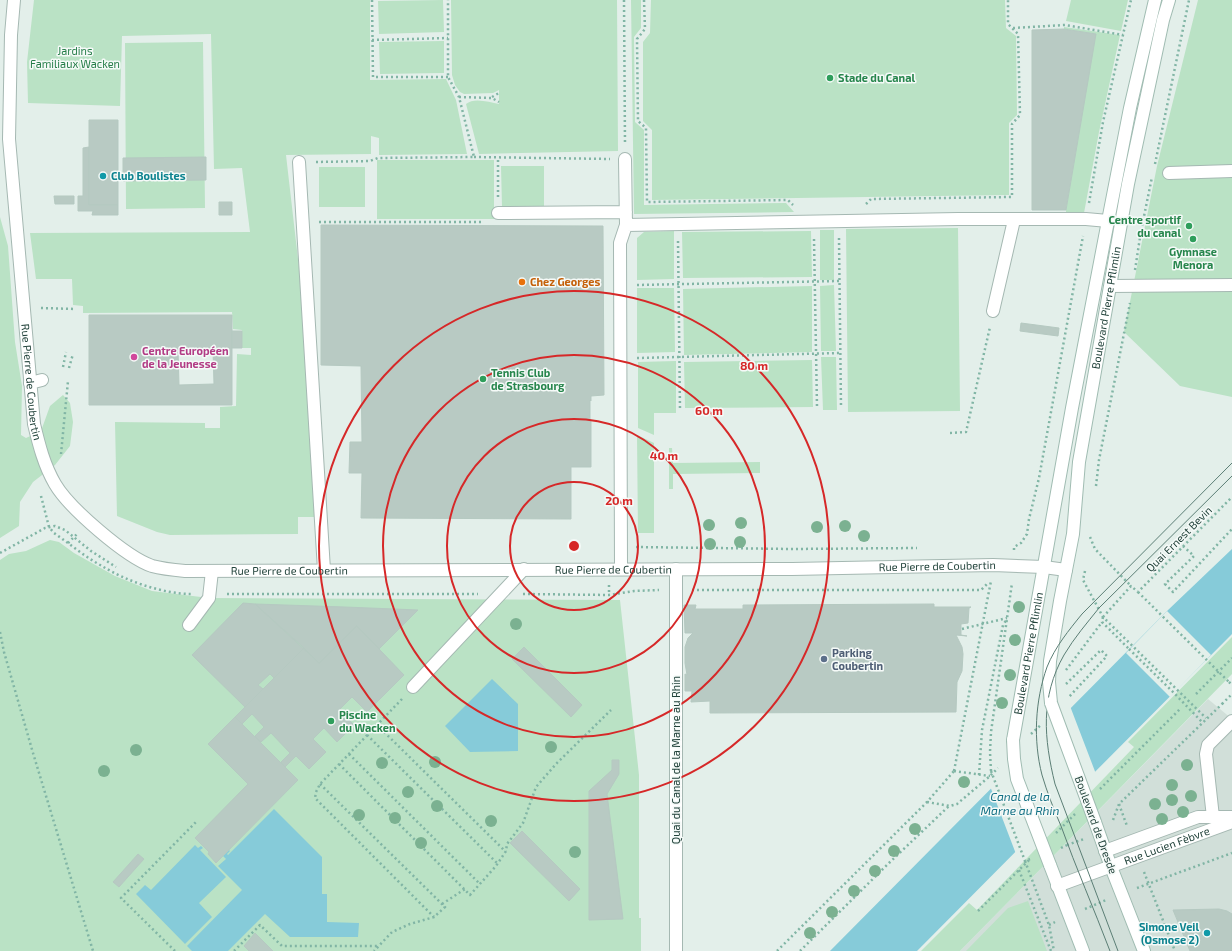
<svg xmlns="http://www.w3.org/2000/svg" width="1232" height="951" viewBox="0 0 1232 951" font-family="'Exo 2',sans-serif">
<rect width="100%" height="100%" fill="#e3efea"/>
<path fill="#d1dfd9" d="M1208,699L1232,719V951H960Z"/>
<path fill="#bae2c5" d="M34,0H370V80L446,79L456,100L467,154L379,155V138L371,136V154L286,155L304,311L315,517H298V534L170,535L157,532L117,516L115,422L205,423V428H220V407L236,406L237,354L251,355V348H242V330L233,329L232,312L83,313V306L73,305L72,279H36L30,233L250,232L242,168L214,169L211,34L122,36L120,106L28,103L27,62Z
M443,0L444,32L379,34L378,1Z
M451,0H617L618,151L479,154L466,104C474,97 489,102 499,104V90L493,93L464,94L460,92L455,85L452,75Z
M631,0H641V28L634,37L635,122L644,130V205L786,203L794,212L634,214Z
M651,0H1005L1006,28L1016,36L1017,115L1009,123V195L652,200V130L643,121V42L650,33Z
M1071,0H1128L1121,31L1066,21Z
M1198,0H1232V397L1180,386L1124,332L1157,166Z
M1064,27L1120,35L1099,132L1084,213L1066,214V210L1095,34L1064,29Z
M444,41V73L380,74L379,42Z
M203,42L205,208L126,209L125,43Z
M377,160H494V219H377Z
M501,166H544V208L502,207Z
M319,167H365V207H319Z
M0,217L8,246L15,342L22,386L21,435L26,438L41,431L50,406L63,395L70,403L73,422L70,446L55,465L33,482L20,502L19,526L0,538Z
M958,228L960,411L848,412L846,229Z
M820,230H834V280H820Z
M674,231V279L637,280V238L644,232Z
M811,231L812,277L683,278L682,232Z
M834,285L836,351H821L820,286Z
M812,286V352L684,355L683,289Z
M637,288H674L675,352L637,353Z
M821,357H836L837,410H823Z
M812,360L813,407L685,408L684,362Z
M676,361V413H654V435L638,428V362Z
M637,435L654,443V533H638Z
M669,448H672L673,463L760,462V473L673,474V489H669Z
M50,540L59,542L74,553L115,576L152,591L209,598L620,600L639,775V918H641V951H0V560L9,554L26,551Z
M1232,637V674L960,951H921L969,903L977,910L1134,747L1128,742Z
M1028,901L1047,951H966L1008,908Z"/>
<path fill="#86cbd9" d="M1232,549V634L917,951H830L1167,611Z
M492,679L518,704V751L470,752L445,726Z
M274,809L322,857V894H327V922L359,923L358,937H290L265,914L228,951H192L187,946L242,890L218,866L226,859L222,855L228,849L230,851L227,854L228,855Z
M195,845L198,848L201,846L203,848L200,850L226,877L199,903L212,917L185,944L136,894L145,885L151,890Z"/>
<path fill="#e3efea" d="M1167,611L1211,655L1170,697L1126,653Z
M1070,706L1096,774L1016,854L990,786Z"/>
<path fill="#b8cac3" stroke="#b5c9c1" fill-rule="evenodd" d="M1064,29L1096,34L1066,210H1032V30Z
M89,120H118V205H89Z
M89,147V205H118V215H92L93,211H78V196H83V148Z
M206,157V180L123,181V158Z
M54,196H74V204H55Z
M219,202H232V215H219Z
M321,225L603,226L604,395L591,396V401L590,400V420H591V467H571V519L361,518L362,473H349L350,442H362L361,366L321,365Z
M89,315H232V405H89ZM178,350H213L214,384L179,385Z
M1021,323L1059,328L1058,336L1020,331Z
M232,331H242V348H232Z
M243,603L255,604L304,648L274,678L270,674L258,685L263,689L245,707L192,655Z
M255,604L345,607L418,610L379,649L357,626L319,663Z
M934,604V607H971L969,608L968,623L961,624V635L967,636L956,635L962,647L963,654L962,671L957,682L956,712L710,713V701L691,702L692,691H685V674L687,675L685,663V647L688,638L693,633H685L684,605H696L695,609H743V605Z
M357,626L404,675L367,712L352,697L339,710L354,725L337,742L324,728L313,739L326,752L309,769L296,756L285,767L281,762L290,753L271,733L261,742L255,736L264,727L252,714L242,724L235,717L304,648L319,663Z
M524,647L582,705L571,717L512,659Z
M235,717L298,780L216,863L208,854L209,852L195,838L248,784L208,744Z
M612,760H619V774L607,794L623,919L589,920V791L612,770Z
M522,831L580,889L569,901L510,843Z
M138,854L144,859L119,887L113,882Z
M1219,909L1227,911L1232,914V951H1190L1173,910Z
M255,933L273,951H249L244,946Z"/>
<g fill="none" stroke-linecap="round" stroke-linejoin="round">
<defs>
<path id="service" d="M299,162L324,570
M1169,173L1232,171
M498,213L626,212
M626,225L958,219H1086L1108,221
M1111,286L1232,285
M993,311L1014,220
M30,383L42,380
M621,569L620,243L626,225L625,159
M189,625L209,598L212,571
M413,687L524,569
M1213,817L1206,754L1208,745L1232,721"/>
<g id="minor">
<path id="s1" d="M14,0L11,35L9,139L34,424C39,445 44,465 55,484C69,508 126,557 152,566C163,569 174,570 185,571L792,569L993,565L1044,567L1066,570"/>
<path d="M1105,851L1198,817H1232"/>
<path id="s2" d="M1057,886L1232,822"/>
<path d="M676,951V569"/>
</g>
<g id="secondary">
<path id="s3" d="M1051,703L1049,682L1050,661L1060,601L1073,534L1079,462L1128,184L1163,20L1169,0"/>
<path id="s4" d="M1013,740L1072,408L1108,221L1130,108L1155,0"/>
<path d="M1095,822L1111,867L1144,951"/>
<path d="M1050,865L1083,951"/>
</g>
</defs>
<use href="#service" stroke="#a5b8b2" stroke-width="14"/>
<use href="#minor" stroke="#a5b8b2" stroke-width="14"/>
<use href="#secondary" stroke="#a0bcb2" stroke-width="14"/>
<path stroke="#81b5a5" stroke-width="2.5" stroke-dasharray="2 3" stroke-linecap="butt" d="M372,0L373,77H448
M624,0L625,144
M644,0L645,29L637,39L638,121L646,128L647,202L788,200L793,205
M1013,28L1065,25L1123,35
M372,40L448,38
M459,97L492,98L499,102
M492,97L499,93
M474,157L610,159
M316,162L370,161L378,158L474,157L459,97L448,77V0
M1155,164L1189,0
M498,197V158
M1089,203L1103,122L1131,0
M866,204L871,199L1012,197V124L1020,115L1018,34L1008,24V0
M319,222H484
M839,238L841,407
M814,239L817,407
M678,241L680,410
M1135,270L1141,231L1152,177
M637,285L839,281
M41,308L76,309
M637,358L840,353
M63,367L66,352
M69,368L73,354
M950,433L966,432L990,327
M61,454L68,381
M1096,486L1099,460L1130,303
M41,496L49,527L54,533C70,544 85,557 102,566C126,581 163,594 192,594
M1090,537L1095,549L1131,586
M68,543L78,533
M1183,546L1194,556L1165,584L1173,592L1232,529
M636,547L792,549L917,548
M1014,550V547L1021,543L1027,534L1029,519L1039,478L1083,236
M0,553L45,528L55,526L65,530L91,551L116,567
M1085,571L1083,580L1103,617L1206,718
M609,585V595
M692,590H981L988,583
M227,594H478
M523,594L609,595L634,591L659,590
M1103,617L1131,586L1138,592L1232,497
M962,629L1007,618
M0,632L4,652L33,753L93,951
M1129,649L1174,693L1202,722
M1066,670L1102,622
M1229,682L1232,685
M1066,684L1101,650L1107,656L1068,698
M1196,694L1232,658
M402,699L320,784L316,792L315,798L434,917
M1222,704L1232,694
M377,725L506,852
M1031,734L1042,724
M367,735L498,864
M349,754L480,884
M339,764L470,895L496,866L506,851L507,844L523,823L536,787L556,764L611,710
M954,771L991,581
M954,771L990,776
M991,771L990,752L991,732L1012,583
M979,775L982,730L1003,625L1007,619
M320,784L445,907L434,917L410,924L392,932L374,951
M1100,789L1180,709
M927,802L950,806L957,804L990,776L998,768
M1119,804L1127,826
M1113,820L1119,804L1222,704
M1056,833L1075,814
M1067,845L1084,839
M1025,861L1049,925L1054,951
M1019,870L1051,951
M1144,872L1175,951
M1137,888L1232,853
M442,904L465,889
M1085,909L1106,900
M978,911L1030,859
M1049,925L1055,922
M175,951L121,898L197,821
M234,951L260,925L282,946H378
M777,951L927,802L954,771
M800,951L889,863L949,806"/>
<use href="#service" stroke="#fff" stroke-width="12"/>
<use href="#minor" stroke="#fff" stroke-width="12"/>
<use href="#secondary" stroke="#fff" stroke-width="12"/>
<path stroke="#5b7e75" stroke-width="1" d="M1110,951C1094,909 1076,868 1061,826C1054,810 1047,792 1042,775C1033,740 1035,701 1047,667C1055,647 1069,630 1082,614L1232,463
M1118,951L1055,784C1044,739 1040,697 1064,655C1074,638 1087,623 1099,608L1232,476"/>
<defs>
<path id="secondary-bridge" d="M1051,703L1095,822
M1013,740L1014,759L1017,779L1050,865"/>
</defs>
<use href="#secondary-bridge" stroke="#a0bcb2" stroke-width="14" stroke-linecap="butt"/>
<path stroke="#81b5a5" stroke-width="2.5" stroke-dasharray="2 3" stroke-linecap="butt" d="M1138,592L1229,682
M1103,617L1102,622L1129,649
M991,771L1025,861L1030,859
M1061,848L1067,845"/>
<use href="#secondary-bridge" stroke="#fff" stroke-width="12"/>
</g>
<g fill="#7bb191">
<circle cx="741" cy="523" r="6"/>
<circle cx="709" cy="525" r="6"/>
<circle cx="845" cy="526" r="6"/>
<circle cx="817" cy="527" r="6"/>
<circle cx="864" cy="536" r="6"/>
<circle cx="740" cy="542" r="6"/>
<circle cx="710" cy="544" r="6"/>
<circle cx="1019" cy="607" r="6"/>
<circle cx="516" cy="624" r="6"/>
<circle cx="1015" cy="640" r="6"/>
<circle cx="1010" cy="675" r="6"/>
<circle cx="1002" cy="703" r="6"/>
<circle cx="551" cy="747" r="6"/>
<circle cx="136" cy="750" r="6"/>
<circle cx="435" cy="762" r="6"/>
<circle cx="382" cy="763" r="6"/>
<circle cx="1187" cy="765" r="6"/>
<circle cx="104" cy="771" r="6"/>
<circle cx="964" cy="782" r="6"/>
<circle cx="1172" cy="785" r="6"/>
<circle cx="408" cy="792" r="6"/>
<circle cx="1191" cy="796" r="6"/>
<circle cx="1172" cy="800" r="6"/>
<circle cx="1155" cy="804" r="6"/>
<circle cx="437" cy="806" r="6"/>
<circle cx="1183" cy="812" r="6"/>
<circle cx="359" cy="815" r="6"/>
<circle cx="395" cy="818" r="6"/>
<circle cx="1162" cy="819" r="6"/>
<circle cx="491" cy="821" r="6"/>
<circle cx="915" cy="829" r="6"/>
<circle cx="421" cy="843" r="6"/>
<circle cx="894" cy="851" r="6"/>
<circle cx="575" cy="852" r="6"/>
<circle cx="875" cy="871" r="6"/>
<circle cx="854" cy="891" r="6"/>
<circle cx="832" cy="912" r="6"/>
<circle cx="810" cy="933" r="6"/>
</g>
<g fill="none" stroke="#d62828" stroke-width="2">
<circle cx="574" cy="546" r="64"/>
<circle cx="574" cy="546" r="127"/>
<circle cx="574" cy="546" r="191"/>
<circle cx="574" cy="546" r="255"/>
</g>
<g fill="#2e9e5b" stroke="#f5faf8" stroke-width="1.5">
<circle cx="830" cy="78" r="4"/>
<circle cx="1189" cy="226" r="4"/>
<circle cx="1193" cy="239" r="4"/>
<circle cx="483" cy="379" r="4"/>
<circle cx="331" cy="721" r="4"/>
</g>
<g fill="#0f9aa8" stroke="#f5faf8" stroke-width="1.5">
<circle cx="103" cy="176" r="4"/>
<circle cx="1207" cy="933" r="4"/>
</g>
<circle fill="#e8710a" stroke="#f5faf8" stroke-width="1.5" cx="522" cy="282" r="4"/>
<circle fill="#d1479c" stroke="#f5faf8" stroke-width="1.5" cx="134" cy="357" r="4"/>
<circle fill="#5c6f8a" stroke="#f5faf8" stroke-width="1.5" cx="824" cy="659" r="4"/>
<g text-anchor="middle" stroke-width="3" stroke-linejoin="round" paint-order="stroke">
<g font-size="11" fill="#267e49" stroke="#f5faf8">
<text x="75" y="55">Jardins<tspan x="75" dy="13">Familiaux Wacken</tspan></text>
</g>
<g font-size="11" font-weight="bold" fill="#27864d" stroke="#f5faf8" text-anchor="start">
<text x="838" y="82">Stade du Canal</text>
<text x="1181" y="224" text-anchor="end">Centre sportif<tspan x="1181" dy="13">du canal</tspan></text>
<text x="1193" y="256" text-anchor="middle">Gymnase<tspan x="1193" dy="13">Menora</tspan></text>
<text x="491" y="377">Tennis Club<tspan x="491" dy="13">de Strasbourg</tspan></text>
<text x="339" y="719">Piscine<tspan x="339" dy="13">du Wacken</tspan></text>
</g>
<g font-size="11" font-weight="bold" fill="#0d838f" stroke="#f5faf8" text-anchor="start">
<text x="111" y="180">Club Boulistes</text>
<text x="1199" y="931" text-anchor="end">Simone Veil<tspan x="1199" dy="13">(Osmose 2)</tspan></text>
</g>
<g font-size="11" font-weight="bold" fill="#c56008" stroke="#f5faf8" text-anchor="start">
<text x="530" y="286">Chez Georges</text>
</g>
<g font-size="11" fill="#21423a" stroke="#f5faf8">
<text dy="4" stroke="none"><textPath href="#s3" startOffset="400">Boulevard Pierre Pflimlin</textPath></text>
<text dy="4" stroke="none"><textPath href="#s1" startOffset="383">Rue Pierre de Coubertin</textPath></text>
<text transform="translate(1179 539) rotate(-45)" y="4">Quai Ernest Bevin</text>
<text dy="4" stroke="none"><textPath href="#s1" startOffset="1403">Rue Pierre de Coubertin</textPath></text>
<text dy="4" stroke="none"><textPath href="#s1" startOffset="1079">Rue Pierre de Coubertin</textPath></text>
<text dy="4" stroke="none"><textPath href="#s1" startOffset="755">Rue Pierre de Coubertin</textPath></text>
<text dy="4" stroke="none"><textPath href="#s4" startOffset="88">Boulevard Pierre Pflimlin</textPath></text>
<text transform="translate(676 760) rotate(-90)" y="4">Quai du Canal de la Marne au Rhin</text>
<text transform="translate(1096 825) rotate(70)" y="4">Boulevard de Dresde</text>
<text dy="4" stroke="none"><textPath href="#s2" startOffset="117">Rue Lucien Fèbvre</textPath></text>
</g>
<g font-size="11" font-weight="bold" fill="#b23c85" stroke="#f5faf8" text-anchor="start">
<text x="142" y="355">Centre Européen<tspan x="142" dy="13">de la Jeunesse</tspan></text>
</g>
<g font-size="11" font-weight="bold" fill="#4e5e75" stroke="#f5faf8" text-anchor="start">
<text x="832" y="657">Parking<tspan x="832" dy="13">Coubertin</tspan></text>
</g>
<g font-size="12" font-style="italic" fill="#147185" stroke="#f5faf8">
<text x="1020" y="801">Canal de la<tspan x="1020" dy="14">Marne au Rhin</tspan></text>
</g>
</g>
<circle cx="574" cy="546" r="6" fill="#d62828" stroke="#f5faf8" stroke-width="2"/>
<g font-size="12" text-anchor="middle" font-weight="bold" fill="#d62828" stroke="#f5faf8" stroke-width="3" stroke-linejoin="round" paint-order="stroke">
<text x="754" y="370">80 m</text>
<text x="709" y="415">60 m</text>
<text x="664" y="460">40 m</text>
<text x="619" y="505">20 m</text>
</g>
</svg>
